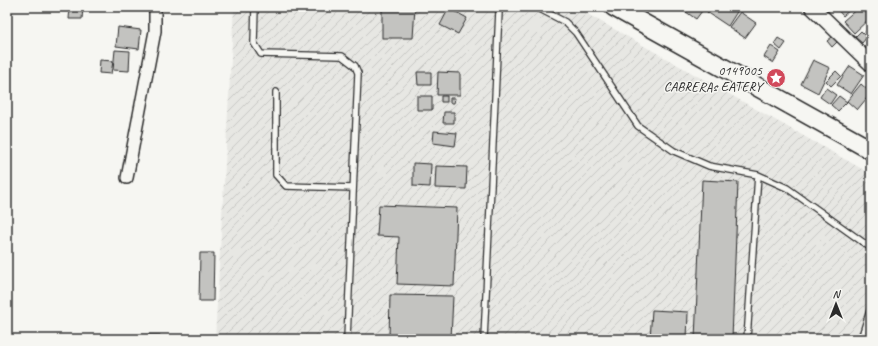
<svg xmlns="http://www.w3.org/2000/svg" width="878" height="346" viewBox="0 0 878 346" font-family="Caveat,sans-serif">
<defs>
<pattern id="industrial-furrows" width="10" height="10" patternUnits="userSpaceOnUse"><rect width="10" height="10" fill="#e7e7e3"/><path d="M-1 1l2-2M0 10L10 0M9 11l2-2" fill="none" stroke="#c6c6c3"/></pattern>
</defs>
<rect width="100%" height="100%" fill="#f6f6f2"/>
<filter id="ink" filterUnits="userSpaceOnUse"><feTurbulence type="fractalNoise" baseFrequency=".025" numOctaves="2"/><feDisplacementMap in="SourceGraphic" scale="8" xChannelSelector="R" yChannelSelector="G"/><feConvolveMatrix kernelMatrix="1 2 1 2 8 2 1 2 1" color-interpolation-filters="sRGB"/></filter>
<g filter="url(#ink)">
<path fill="url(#industrial-furrows)" d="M234,7H575L871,174V339H215Z"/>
<path fill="#c3c3c0" stroke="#2b2b2b" d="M70,7L83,8L82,19H69Z
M382,7H415L413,38H382Z
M679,7H705L696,19Z
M710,7H740L728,26L707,12Z
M835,7H853L843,16Z
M859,7H862L871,17L854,33L843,21Z
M449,8L467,18L458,34L440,25Z
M740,12L756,23L745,38L729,27Z
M118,27L141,30L139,49L116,46Z
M871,27V38L865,32Z
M861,31L867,37L862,43L855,37Z
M832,37L837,42L832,47L827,41Z
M778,38L786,43L781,50L774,44Z
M771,46L780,52L773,63L764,57Z
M115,50L130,51L129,71L113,70Z
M100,60L113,61L111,74L99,73Z
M813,60L830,68L818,93L801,84Z
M850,66L864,75L851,94L837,85Z
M836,71L841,76L831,86L826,81Z
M417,72H431V85H418Z
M438,72L460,73V95H437Z
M861,84L871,93L857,110L847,101Z
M826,88L836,95L830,104L820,97Z
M417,96H432V110H417Z
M441,96H447V102H441Z
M839,96L847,102L838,111L831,105Z
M450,98H455L454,103H450Z
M444,112H454V123H443Z
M434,131L457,133L455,146L433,143Z
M413,163L431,164L430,187L413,186Z
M436,166L467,167L466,189L435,188Z
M702,180L738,182L732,339H695Z
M379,205L457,208L454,286L397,284L399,237L377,236Z
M200,253H214L213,301H199Z
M390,295L453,296L451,339H389Z
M652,310L688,312L687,339H650Z
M136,335H160V339H136Z"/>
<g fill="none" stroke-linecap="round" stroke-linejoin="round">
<defs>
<path id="service" d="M255,7L254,43L261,54L342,56L355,66L358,73L347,339
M536,7L565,22L576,33L638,126L674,151L709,166L758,175L787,188L871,248
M276,92V175L286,186L353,188
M484,339L499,11L500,7
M747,339L758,175
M861,339L871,307"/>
<path id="minor" d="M127,178L155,31V7"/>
<path id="tertiary" d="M812,7L871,64"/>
<path id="primary" d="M614,7L871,150"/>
</defs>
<use href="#service" stroke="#2b2b2b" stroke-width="8"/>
<use href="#minor" stroke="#2b2b2b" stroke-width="14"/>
<use href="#tertiary" stroke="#2b2b2b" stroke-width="17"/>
<use href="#primary" stroke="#2b2b2b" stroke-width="21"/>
<use href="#service" stroke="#f6f6f2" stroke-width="5.5"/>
<use href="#minor" stroke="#f6f6f2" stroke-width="11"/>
<use href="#tertiary" stroke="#f6f6f2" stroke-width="14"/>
<use href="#primary" stroke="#f6f6f2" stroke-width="18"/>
</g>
</g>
<defs>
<symbol id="sight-disc" viewBox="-11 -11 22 22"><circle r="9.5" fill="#d1495b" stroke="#f6f6f2"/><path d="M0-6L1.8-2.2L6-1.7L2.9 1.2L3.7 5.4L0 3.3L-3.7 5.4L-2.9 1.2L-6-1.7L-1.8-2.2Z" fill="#fff"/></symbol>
</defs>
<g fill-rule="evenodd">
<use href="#sight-disc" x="765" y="67" width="22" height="22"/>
</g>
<g text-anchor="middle" stroke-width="3" stroke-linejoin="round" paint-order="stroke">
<g font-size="14" fill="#2b2b2b" stroke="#f6f6f2" text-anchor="end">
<text x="762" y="75">0149005<tspan x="762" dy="16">CABRERAs EATERY</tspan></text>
</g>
</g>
<rect width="878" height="346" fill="none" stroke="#f6f6f2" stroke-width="24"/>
<rect x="12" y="12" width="854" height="322" fill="none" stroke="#2b2b2b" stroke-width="1.5" filter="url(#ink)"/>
<g transform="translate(836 304)" stroke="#f6f6f2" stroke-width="3" paint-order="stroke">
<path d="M0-3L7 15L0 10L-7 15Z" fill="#2b2b2b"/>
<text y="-6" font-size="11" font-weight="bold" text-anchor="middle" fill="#2b2b2b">N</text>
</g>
</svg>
